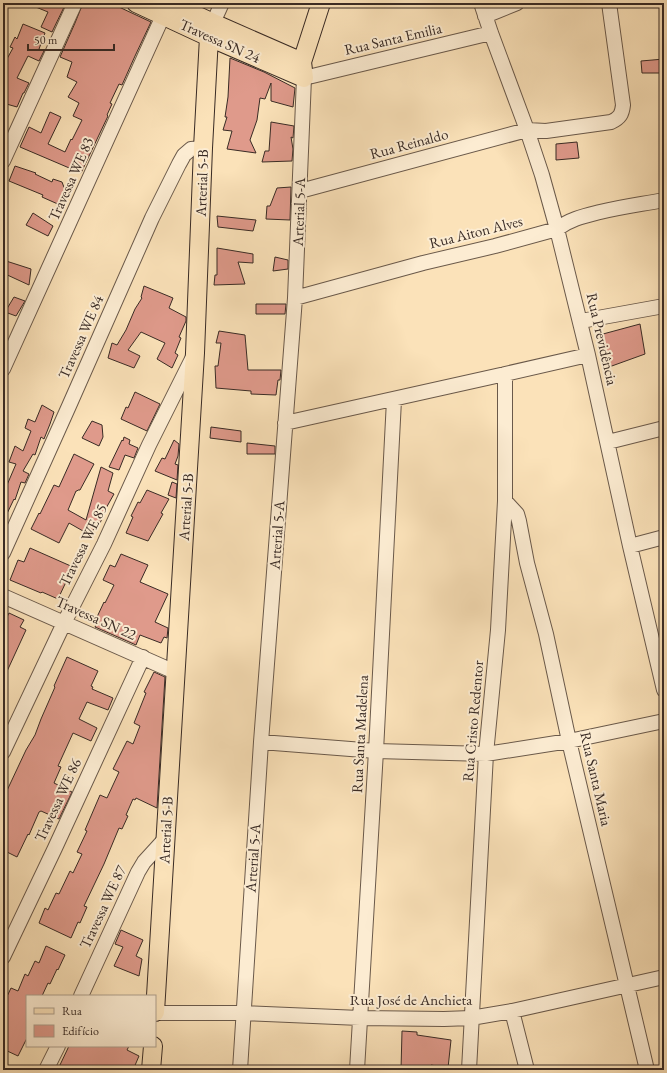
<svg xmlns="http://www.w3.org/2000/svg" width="667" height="1073" viewBox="0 0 667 1073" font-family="'EB Garamond',serif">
<rect width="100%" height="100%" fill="#fbe2b9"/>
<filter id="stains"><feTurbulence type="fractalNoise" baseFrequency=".005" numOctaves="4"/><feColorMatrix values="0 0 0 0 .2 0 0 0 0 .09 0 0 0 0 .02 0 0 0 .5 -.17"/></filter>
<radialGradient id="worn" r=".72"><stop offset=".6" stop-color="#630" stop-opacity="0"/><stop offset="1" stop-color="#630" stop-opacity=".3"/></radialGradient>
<path fill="#df9a8b" stroke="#392b25" d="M26,3H66L52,32L41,27L48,12Z
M83,3H114L120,6L119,7L151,22L135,56L122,85L119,84L110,103L112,104L107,115L108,116L81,173L20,147L29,127L41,133L50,112L61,117L48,144L65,152L71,139L72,140L82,120L73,116L79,103L68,97L77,82L67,77L72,62L60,57L75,23Z
M23,24L45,33L39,49L44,51L39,61L28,56L17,78L29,83L24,93H23L17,107L3,103V66L13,48L10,47L15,37L17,39Z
M230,58L264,72L295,88L293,107L271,101V83L265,99L260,98L257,120L250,140L256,153L227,149L232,131L223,130L227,117H225L228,97Z
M664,59V73H642L641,61Z
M271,122L294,126L293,138L291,137L293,149L292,161L262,162L265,151H269Z
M577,142L579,158L556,160V144Z
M15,166L36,173L35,174L52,182L53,179L62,182L68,198L60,205L42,197L43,195L9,181Z
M291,187L290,220L266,219L267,206H270L277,188Z
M33,213L53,226L48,236L26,225Z
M217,216L256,220L253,231L218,227Z
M217,248L253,254V263L238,262L245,284L214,285L215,275H217Z
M275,257L288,260V269L273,271Z
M3,260L31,269L29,285L3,273Z
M144,286L173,298L169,308L186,317V321L179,337L181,338L175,353L178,355L172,368L157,359L165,343L141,332L128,350L140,356L134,368L108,358L112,343L117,345L126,330L135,309L142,298L141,297Z
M14,297L25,301L16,316L5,312Z
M256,304H286L285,314H256Z
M640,324L645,354L609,367L603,334Z
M219,331L245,335L248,370H281L280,380H278L276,395L251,394V391L216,388L215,366H218L221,343H216Z
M135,392L160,404L147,431L121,419L126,407L128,408Z
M42,405L54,412L50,424L44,439L41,437L35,455L33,454L23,471L29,474L25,483L21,482L15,500L14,499L3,522V483L7,485L16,464L9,462L15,446L23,451L31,431L25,428L28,419L35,422Z
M92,421L102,425L103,437L99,446L82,438Z
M211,427L241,431V442L210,438Z
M124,437L130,440L129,444L138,448L134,458L125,455L119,470L109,467L122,440L123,441Z
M174,440L179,444L178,456L175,464L178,465L177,480L155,471L162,458L165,459Z
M247,443L275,446V454H247Z
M74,454L94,464L80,490H78L77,491H76L68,510L86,520L101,467L113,473L108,491L114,494L105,510H106L100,523L98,522L90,535L69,523L59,543L31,529L39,513L40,514L54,485L59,487Z
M172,482L177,484L176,498L168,495Z
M147,490L169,499L161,513L163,514L148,541L126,533L133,517L131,516L138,502L140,503Z
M30,548L73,567L58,599L42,592L41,593L10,580L18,560L24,562Z
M121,554L148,565L140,582L168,594L155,622L168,628L167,638L164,637L161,643L140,635L136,645L95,627L99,618L97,617L104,602L105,603L114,585L103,580L110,565L115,567Z
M9,613L24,620L20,627L26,630L3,680V654L6,647L3,645V620L5,621Z
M67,657L98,671L91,686L93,687L92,689L113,698L108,710L87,702L79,719L97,728L91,741L73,733L58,766L61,767L54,783L72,792L59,819L41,811L39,812L29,835L28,834L17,857L3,850V799L26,750L35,735L41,719L55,687L54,686Z
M154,672L165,677L157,808L136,798L135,800L133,799L126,815L128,816L122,829L119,828L104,864L84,906L87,907L80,923L78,922L71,938L39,923L45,908L48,910L56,893L59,894L70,871L73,873L82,854L77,852L87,831L85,830L100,795L107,798L119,772L113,769L127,741L133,744L140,726L134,723L146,693L144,692Z
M121,930L143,940L136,956L142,959L139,976L114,966L123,947L115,944Z
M46,946L65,955L58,970L57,969L50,984L48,983L42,996H27V1038L18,1056L3,1049V1005L11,988L18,991L25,974L28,976L35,961L39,963Z
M402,1031L417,1032V1035L451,1040L448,1068L431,1065V1070H401Z
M69,1046H129L127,1050L139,1056L133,1070H67L59,1067Z"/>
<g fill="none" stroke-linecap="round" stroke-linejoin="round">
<defs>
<path id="minor" d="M481,3L491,33L527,130L542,175L557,229L588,355L630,546L664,690
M485,16L517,3
M213,23L222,3
M3,161L75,3
M300,191L527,130L546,131L611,122C620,118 622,114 623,105L609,3
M295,298L423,263L495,246L557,229C570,219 584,216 600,212C621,207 643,204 664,200
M581,321L664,306
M3,369L167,7
M285,423L505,374L588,355
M608,442L664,428
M505,501L517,514L519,521L527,563L546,634L569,741L647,1070
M630,546L664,537
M3,553L69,406L152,218L179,164L184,155L191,149L203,148
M3,596L175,672
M261,742L376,751L486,754L569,741L664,721
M3,752L64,623L104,544L149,445L193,357
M3,957L55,848L143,657
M81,996L138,872L144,862L165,839
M512,1011L527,1070
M155,1013H243L360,1018L444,1019L471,1018L512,1011L664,977
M46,1070L58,1046
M240,1070L261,742L295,298L304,78L491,33
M357,1070L376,751L394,400
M469,1070L486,754L498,630L505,501V374"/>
<path id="major" d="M136,3L209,37L304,78L302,62L321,3
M170,3L213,23L302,62
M155,1012L195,353L203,148L209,37L213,23
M151,1070L153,1046"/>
</defs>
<use href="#minor" stroke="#6a594a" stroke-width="16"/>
<use href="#major" stroke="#392b25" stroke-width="20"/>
<use href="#minor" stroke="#fcecd2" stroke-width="14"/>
<use href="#major" stroke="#fbe2b9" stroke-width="18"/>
</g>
<g text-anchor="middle" stroke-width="4" stroke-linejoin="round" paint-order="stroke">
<g font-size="15" fill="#392b25" stroke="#fcecd2">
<text transform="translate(393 39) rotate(-13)" y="5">Rua Santa Emilia</text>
<text transform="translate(220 41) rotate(24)" y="5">Travessa SN 24</text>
<text transform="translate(409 144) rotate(-15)" y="5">Rua Reinaldo</text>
<text transform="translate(71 179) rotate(-66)" y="5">Travessa WE 83</text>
<text transform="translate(202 183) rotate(-88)" y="5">Arterial 5-B</text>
<text transform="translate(299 212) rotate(-88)" y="5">Arterial 5-A</text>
<text transform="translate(476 232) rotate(-14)" y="5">Rua Aiton Alves</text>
<text transform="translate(81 337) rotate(-66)" y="5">Travessa WE 84</text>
<text transform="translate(602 339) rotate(77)" y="5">Rua Previdência</text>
<text transform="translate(186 507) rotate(-86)" y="5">Arterial 5-B</text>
<text transform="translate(277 535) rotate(-86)" y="5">Arterial 5-A</text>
<text transform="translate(83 545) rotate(-64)" y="5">Travessa WE 85</text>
<text transform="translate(96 618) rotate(24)" y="5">Travessa SN 22</text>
<text transform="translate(473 721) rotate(-85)" y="5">Rua Cristo Redentor</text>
<text transform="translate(360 734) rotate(-87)" y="5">Rua Santa Madelena</text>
<text transform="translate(596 779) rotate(77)" y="5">Rua Santa Maria</text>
<text transform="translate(58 800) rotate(-65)" y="5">Travessa WE 86</text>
<text transform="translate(166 830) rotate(-87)" y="5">Arterial 5-B</text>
<text transform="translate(253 858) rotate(-86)" y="5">Arterial 5-A</text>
<text transform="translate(103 907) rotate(-65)" y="5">Travessa WE 87</text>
<text x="411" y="1005">Rua José de Anchieta</text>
</g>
</g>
<rect width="667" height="1073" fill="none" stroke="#fbe2b9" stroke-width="16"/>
<rect x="4" y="4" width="659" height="1065" fill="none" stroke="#392b25" stroke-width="2"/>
<rect x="8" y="8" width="651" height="1057" fill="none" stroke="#392b25"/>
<rect x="26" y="995" width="130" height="52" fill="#fcecd2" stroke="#ae9f8d"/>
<rect x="34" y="1008" width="20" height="6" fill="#fbe2b9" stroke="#ae9f8d"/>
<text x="62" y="1015" font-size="12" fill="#392b25">Rua</text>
<rect x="34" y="1025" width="20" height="12" fill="#df9a8b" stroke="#ae9f8d"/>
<text x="62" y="1035" font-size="12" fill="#392b25">Edifício</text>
<path d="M28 44v6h86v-6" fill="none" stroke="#392b25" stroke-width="2"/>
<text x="34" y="44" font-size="12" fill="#392b25" stroke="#fcecd2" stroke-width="3" paint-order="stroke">50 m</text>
<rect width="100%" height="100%" filter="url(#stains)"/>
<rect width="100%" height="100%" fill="url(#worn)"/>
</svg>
